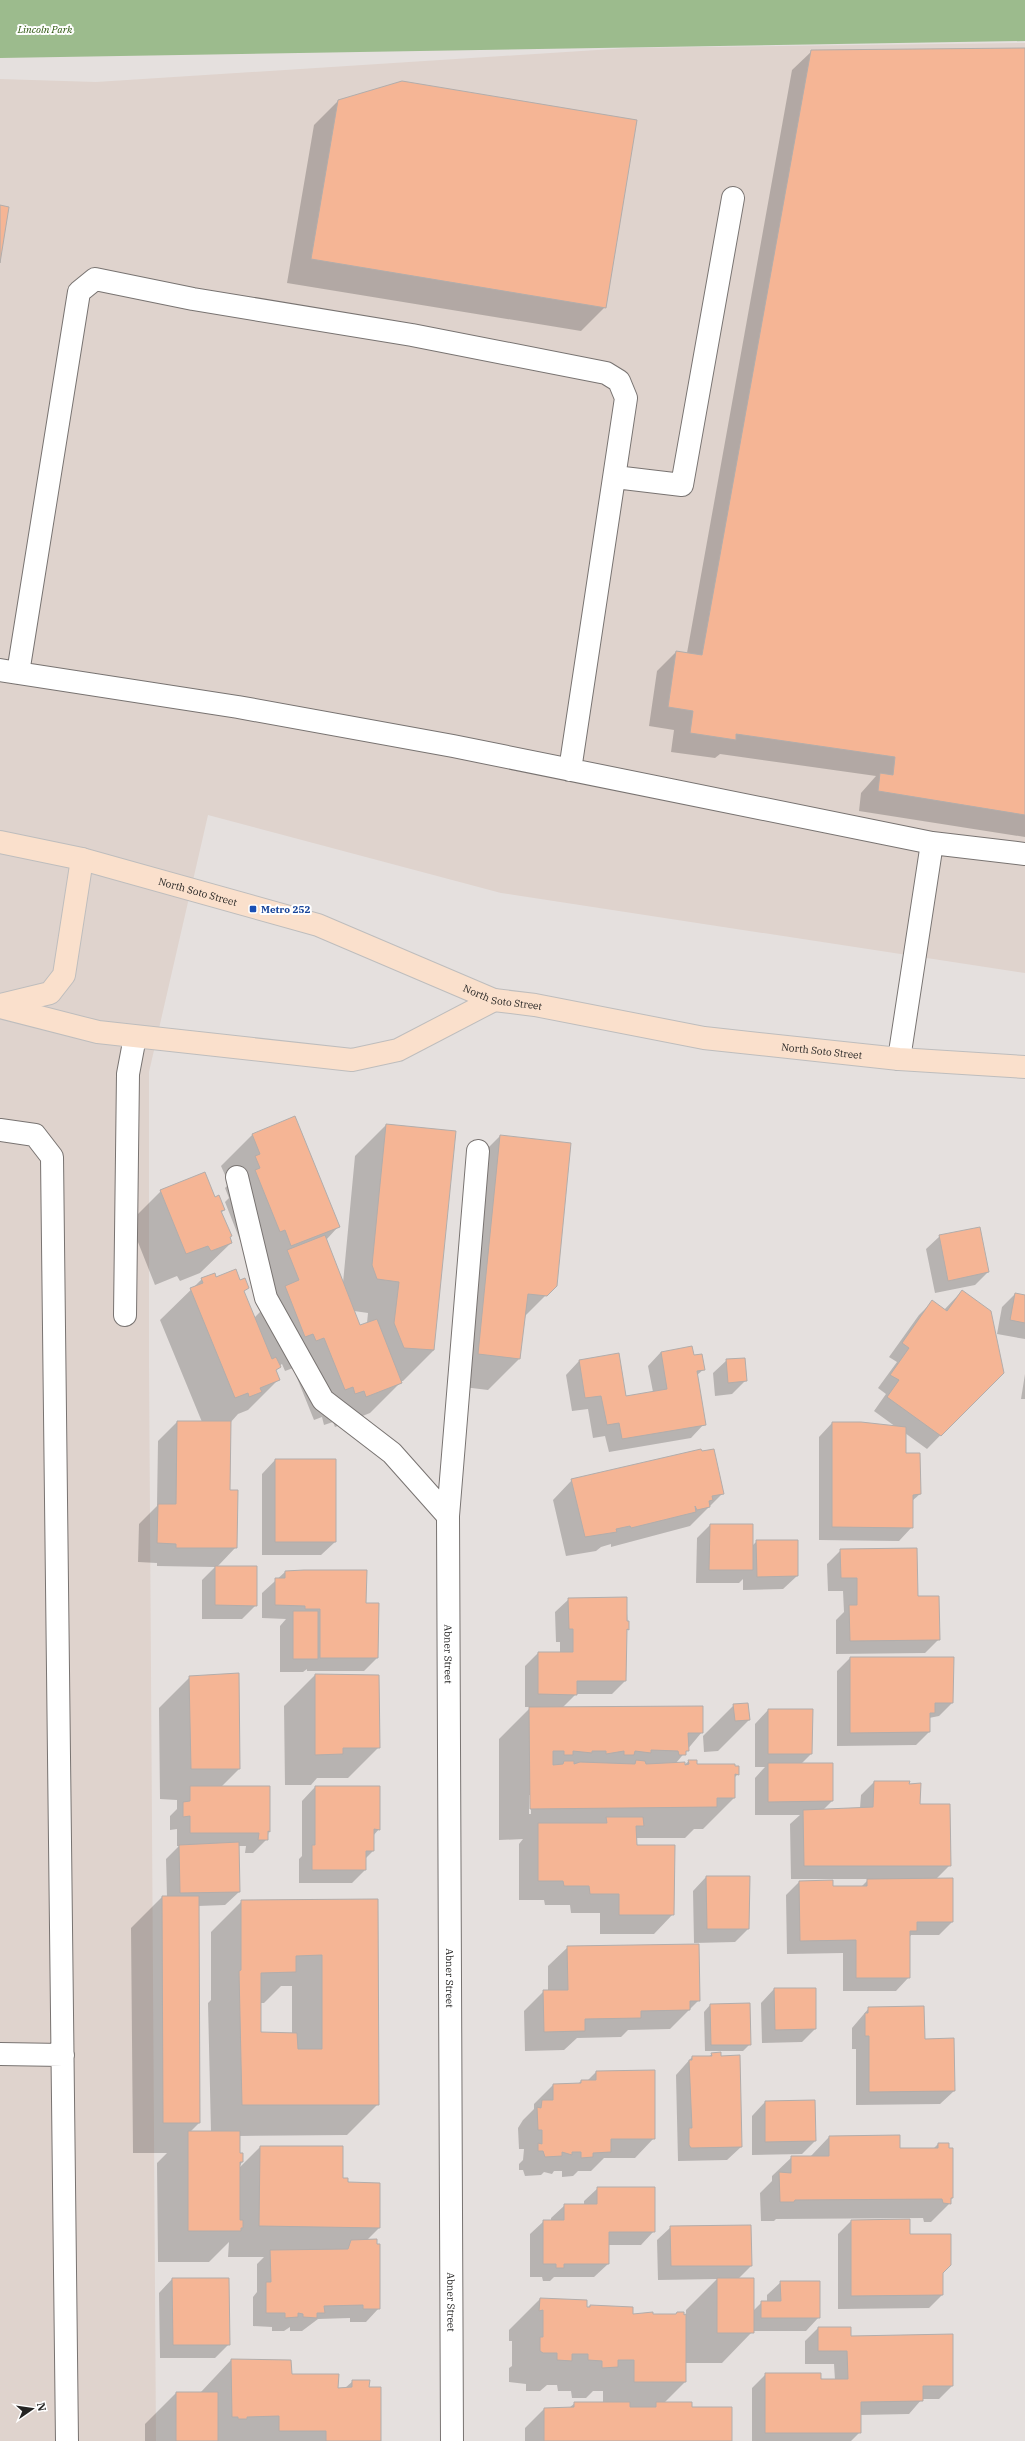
<svg xmlns="http://www.w3.org/2000/svg" width="1025" height="2441" viewBox="0 0 1025 2441" font-family="'IBM Plex Serif',serif">
<rect width="100%" height="100%" fill="#e5e0de"/>
<path fill="#dfd3cd" d="M1025,43V973L501,893L208,815L149,1072V1365L156,2441H0V79L96,82L628,48Z"/>
<path fill="#9cbb8d" d="M0,0H1025V41L0,58Z"/>
<path fill="#0003" fill-rule="evenodd" d="M1025,49V837L859,811L861,793L876,776L720,754L715,758L671,752L674,730L649,726L657,671L676,652L687,653L792,70L812,51Z
M339,100L605,307L581,331L287,283L314,125Z
M294,1117L338,1227L326,1240L343,1283L355,1156L386,1125L434,1350L403,1381H400L401,1382L370,1413L335,1427L333,1422L324,1425L322,1417L314,1420L293,1368L285,1371L282,1364L279,1366L275,1371L279,1379L248,1410L238,1414L230,1423L229,1491L236,1547L217,1567L256,1605L242,1619H202V1580L215,1567L157,1566V1563L138,1562L139,1524L157,1506L158,1441L177,1422H202L160,1320L202,1279L239,1281L247,1288L243,1292L254,1318L266,1306L225,1202L229,1198L225,1188L229,1184L221,1166L252,1135ZM354,1311L368,1313L367,1323L360,1326Z
M500,1136L556,1285L524,1317L519,1359L488,1390L447,1385L469,1167Z
M161,1191L214,1198L224,1210L221,1213L231,1243L200,1273L180,1281L177,1276L155,1285L130,1222Z
M940,1236L988,1272L975,1285L935,1293L926,1249Z
M962,1291L1002,1372L927,1449L905,1433V1454L920,1494L912,1501V1527L899,1541L819,1540V1437L832,1423L896,1427L874,1411L886,1394L878,1388L897,1362L889,1357L919,1315L932,1302L944,1310Z
M1015,1294L1025,1295V1339L997,1334L1002,1307Z
M661,1352L693,1356L704,1369L696,1376L704,1424L691,1438L609,1452L605,1436L593,1438L588,1409L572,1411L566,1375L579,1361L618,1354L625,1397L653,1392L648,1366Z
M727,1360L746,1380L732,1394L715,1396L713,1373Z
M1025,1374V1399H1021Z
M701,1453L723,1493L690,1526L611,1547V1544L601,1547L596,1551L566,1556L553,1500L572,1480Z
M275,1460H335V1542L321,1555H262V1474Z
M710,1525L752,1546L757,1541L797,1576L783,1589L743,1590V1579L739,1583H696L697,1538Z
M841,1550L917,1597L939,1639L925,1653L836,1654V1620L844,1612L843,1591H828L827,1564Z
M285,1572L365,1604L377,1658L364,1671H307V1669L303,1672H280V1626L286,1619L262,1618V1593Z
M626,1598L628,1629L626,1631L625,1681L612,1694H576L562,1708L702,1732L676,1763L684,1765L689,1761L696,1765L738,1774L734,1778V1798L703,1829H694L685,1838H635L636,1846L673,1914L654,1934H600V1913H571L570,1905H545L544,1900H519V1844L523,1839L499,1840V1739L531,1707H525V1666L538,1653H560V1642H556L555,1612L569,1599ZM529,1795H531V1814H529Z
M850,1658L952,1703L939,1716L929,1718V1732L916,1745L837,1746V1671Z
M238,1674L239,1769L221,1787L269,1831L267,1839L253,1853H245L246,1846H238L239,1892L225,1905L198,1906L200,2122L190,2132H211L208,2003L211,2000V1932L242,1901L377,1900L378,2104L347,2135L239,2136V2155L242,2162L239,2168L260,2147L342,2179L347,2183L379,2228L366,2241L379,2308L366,2322H350V2318L318,2319L302,2331H290V2327L284,2331H272V2327L253,2326V2297L257,2292V2264L264,2257H228L229,2242L209,2262H158L157,2163L167,2153H133L131,1928L162,1897H167L166,1859L179,1846H177V1829L170,1830V1816L177,1809V1800L160,1799L159,1708L190,1677ZM281,1986H292V2034L260,2033V2003H264Z
M315,1675L379,1747L348,1778H317L311,1785H285L284,1706Z
M734,1705L749,1720L718,1751L704,1752L703,1736Z
M768,1710L811,1754L801,1764L832,1801L823,1810L860,1808L861,1795L874,1782L908,1785L950,1865L935,1880L952,1922L939,1935H911L909,1938V1977L896,1991H843V1953L787,1954L786,1895L799,1882L832,1888L861,1887L869,1879H791L790,1824L800,1815H755V1778L765,1767H755V1724Z
M315,1787L379,1829L373,1836V1851L365,1859V1870L352,1883H299V1859L302,1856V1801Z
M706,1877L748,1929L735,1942L694,1943L693,1891Z
M568,1947L699,2000L670,2029L628,2030L621,2037L577,2038L564,2050L525,2051L524,2011L544,1991H548V1966Z
M774,1989L815,2029L802,2042L762,2043L761,2003Z
M710,2005L750,2044L743,2051H705L704,2012Z
M869,2008L924,2040L954,2091L940,2104L856,2105V2049H852V2028Z
M712,2054L741,2147L727,2160L678,2161L676,2075L692,2057H708Z
M596,2072L654,2138L635,2158H604L591,2171H578L573,2176L562,2177V2171H554L552,2174L544,2172L541,2175L525,2176L523,2170H519V2164L523,2160L524,2149H519L518,2128L523,2120L534,2109V2104L554,2084H578L581,2081H587Z
M765,2102L815,2141L802,2154L752,2155V2116Z
M829,2137L899,2149H933L938,2144L948,2149L952,2197L950,2203L931,2222H924L923,2218L776,2219L774,2221H761L760,2193L772,2181V2176L792,2157H810Z
M598,2188L654,2231L641,2245H608V2264L594,2277H554L550,2281H543L542,2277H530V2234L544,2221H551V2218L565,2205H584V2201Z
M851,2221L942,2273V2295L929,2308L838,2309V2234Z
M671,2227L751,2266L738,2279L753,2311L762,2302H767V2295L781,2282L819,2317L806,2331H753L722,2363H685V2382L664,2403L691,2408L731,2441H525V2428L544,2409L569,2408L575,2403H603V2391H593L586,2398H572L571,2391H558L557,2385H547L540,2391H526V2384L509,2382V2368L512,2366V2341H509V2330L540,2299L586,2308L590,2306L632,2315H675L677,2313L686,2315V2310L717,2279L658,2280L657,2240Z
M172,2279L229,2344L215,2358H160L159,2293Z
M818,2328L952,2386L939,2399H922L909,2414L860,2415V2432L851,2441H752V2388L766,2374L835,2380L834,2364H805V2341Z
M231,2360L337,2389L345,2388L353,2381L368,2388L381,2441H145V2424L176,2393H200Z"/>
<path fill="#f5b595" stroke="#b2adab" fill-rule="evenodd" d="M1025,48V815L878,791L880,773L893,775L895,757L736,734V740L690,733L693,711L668,707L676,651L702,655L811,50Z
M402,81L637,120L606,308L311,259L338,100Z
M0,205L9,207L0,263Z
M295,1116L340,1227L291,1246L285,1230L280,1232L255,1170L260,1168L255,1156L260,1154L252,1134Z
M386,1124L456,1131L434,1350L404,1348L394,1323L399,1282L377,1279L372,1265Z
M500,1135L571,1143L557,1286L547,1296L528,1294L520,1359L478,1354Z
M205,1172L215,1197L219,1195L225,1210L221,1211L232,1236L230,1237L232,1243L211,1251L208,1246L186,1254L160,1190Z
M980,1227L989,1272L948,1281L939,1235Z
M325,1235L360,1325L377,1319L402,1383L366,1397L364,1391L355,1394L353,1387L345,1390L324,1338L316,1341L313,1334L305,1337L285,1286L299,1280L287,1250Z
M236,1269L240,1280L245,1278L249,1288L244,1291L272,1359L276,1357L281,1367L276,1370L280,1380L260,1388L262,1392L249,1397L248,1393L235,1398L190,1288L203,1283L201,1278L215,1273L216,1277Z
M962,1290L991,1311L1004,1373L941,1436L887,1397L899,1380L890,1375L909,1348L902,1343L932,1300L947,1311Z
M1015,1293L1025,1295V1323L1010,1320Z
M692,1346L694,1355L702,1354L705,1370L697,1371L706,1425L622,1439L619,1423L607,1425L601,1396L585,1398L579,1360L619,1353L626,1396L667,1389L661,1352Z
M745,1358L747,1381L728,1383L726,1359Z
M177,1421H231L230,1490H238L237,1548H176V1544L157,1543L158,1504H176Z
M832,1422H861L906,1427V1453H920L921,1494L913,1495V1528L832,1527Z
M701,1449L702,1451L714,1449L724,1494L712,1496L713,1500L709,1501L710,1507L697,1510L695,1506L696,1512L631,1528L630,1526L616,1529L617,1532L585,1537L571,1479Z
M275,1459H336V1542H275Z
M710,1524H753V1570H709Z
M756,1540H798V1576L757,1577Z
M917,1548L918,1596H939L940,1640L850,1641L849,1605H857V1578H841L840,1549Z
M215,1566H257V1606L215,1605Z
M304,1570H367L366,1603H379L378,1658H320V1609H305V1606L275,1605V1578H285V1571Z
M627,1597V1621H629V1630L627,1629L626,1681H577V1695L538,1694V1652H573V1629H569L568,1598Z
M293,1611H318V1659H293Z
M850,1657H954L953,1703H935V1713H930V1732L850,1733Z
M239,1673L240,1769H191L189,1676Z
M315,1674L379,1675L380,1748H343V1754L315,1755Z
M748,1703L750,1720L735,1721L733,1704Z
M703,1706V1733H688L689,1751H686V1755H679L678,1751L651,1750V1753L635,1751L634,1755H624V1751L606,1754V1751H592V1753L573,1751V1755H564V1751H553V1765L563,1764L564,1761H574V1764L580,1762L635,1764L636,1760L645,1761L646,1764L685,1762V1765L689,1764L688,1760H697V1764H735V1766H739V1775L735,1774V1798H717V1807L530,1809L529,1707Z
M768,1709H813L812,1754H768Z
M768,1763H833V1801L768,1802Z
M874,1781H910L909,1784L921,1783L920,1804H950L951,1866H804L803,1810L873,1807Z
M190,1786H270V1832L268,1831V1840H258L259,1833H190V1816L183,1817V1802L190,1801Z
M315,1786H380V1830L374,1829V1851H366V1870H312V1845H315Z
M606,1817H643L644,1826H636L637,1845H675L674,1915H619V1894H590L589,1886H564L563,1881H538V1823H607Z
M239,1842L240,1892L180,1893L179,1845Z
M706,1876H750L749,1929H707Z
M953,1878V1922H917V1931H910V1978H856V1940L800,1941L799,1881L833,1880V1886H867V1879Z
M162,1896H199L200,2123H163Z
M378,1899L379,2105H242L239,1971L241,1970V1900ZM322,1955V2049H298L297,2033L261,2032V1973L296,1972V1956Z
M699,1944L700,2001H690V2010L641,2011V2018L585,2019V2031L544,2032L543,1990H568L567,1946Z
M774,1988H816V2029L775,2030Z
M750,2003L751,2045H711L710,2004Z
M924,2006L925,2039L954,2038L955,2091L869,2092V2036H865V2013H868V2007Z
M721,2052V2056L740,2055L742,2147L691,2148L689,2145V2128H692L689,2060H692V2056H712L711,2053Z
M655,2070V2139H611V2152L593,2153V2157L581,2158V2152H572V2155L562,2152V2156L545,2157L543,2151H538V2143L542,2144V2130H538L537,2107L541,2108L542,2100H553V2084L581,2083V2080H596V2071Z
M815,2100L816,2141L765,2142V2101Z
M188,2131H240V2153H243V2162H240V2220H243V2228H241V2231H188Z
M900,2135V2148H938V2143H949V2148H953V2198H951V2204L943,2203L942,2199L795,2200L794,2202H780L779,2172L791,2173V2156H829V2136Z
M260,2146H343V2178H348V2182L380,2183V2228L259,2226Z
M597,2187H655V2232H609V2264H564V2268H556V2264H543V2220H564V2204H597Z
M910,2219V2234H951V2265L943,2273V2295L851,2296V2220Z
M751,2225L752,2266H671L670,2226Z
M377,2239V2244H380V2309H363V2305L324,2306L325,2313H317V2318L303,2317V2314L298,2313V2317L285,2318V2313H266V2282H271L270,2250L348,2249L351,2240Z
M172,2278H229L230,2345H173Z
M717,2278H754V2333H717Z
M780,2281H820V2318H761V2301H781Z
M540,2298L587,2300V2307H590V2305L633,2307V2314L653,2312V2314H676L677,2312H684V2315L686,2314V2382H634V2360H618V2367L602,2368V2361L588,2360V2354H572V2361L557,2360V2353H543L540,2351V2337H543V2310L539,2311Z
M818,2327H851V2336L953,2334V2386H923V2401L861,2402V2433H765V2373H821V2379H848L847,2351H818Z
M231,2359L291,2360L292,2374H339L338,2388L352,2387V2380H370L369,2387H381V2441H326V2431H279V2416L247,2417V2419H238V2417H232Z
M176,2392H218V2441H176Z
M574,2402H630V2407H656V2402H692V2407H732V2441H544V2408L574,2407Z"/>
<g fill="none" stroke-linecap="round" stroke-linejoin="round">
<defs>
<path id="service" d="M615,477L682,485L733,198
M0,670L18,673
M570,770L626,398L619,381L606,373L412,335L193,299L95,279L79,292L18,673L238,707L453,746L932,843L1025,854
M899,1059L932,843
M0,1130L35,1135L52,1157L67,2441
M237,1177L266,1298L323,1400L392,1453L448,1516
M125,1315L128,1074L135,1037
M448,1516L478,1151
M0,2054L63,2055"/>
<g id="minor">
<path id="s1" d="M448,1516L452,2441"/>
</g>
<g id="primary">
<path id="s2" d="M0,842L82,859L318,925L494,1000L535,1005L704,1038L899,1059L1025,1067"/>
<path d="M0,1005L50,993L64,975L82,859"/>
<path d="M0,1007L98,1032L352,1060L398,1050L494,1000"/>
</g>
</defs>
<use href="#service" stroke="#787371" stroke-width="24"/>
<use href="#minor" stroke="#787371" stroke-width="24"/>
<use href="#primary" stroke="#bebdbd" stroke-width="24"/>
<use href="#service" stroke="#fff" stroke-width="22"/>
<use href="#minor" stroke="#fff" stroke-width="22"/>
<use href="#primary" stroke="#fae0cc" stroke-width="22"/>
</g>
<rect fill="#1a4fb4" stroke="#fff" stroke-width="1.5" x="249" y="905" width="8" height="8" rx="2"/>
<g text-anchor="middle" stroke-width="4" stroke-linejoin="round" paint-order="stroke">
<g font-size="10" font-style="italic" fill="#265106" stroke="#fff">
<text x="45" y="33">Lincoln Park</text>
</g>
<g font-size="10" fill="#252423" stroke="#fff">
<text dy="4" stroke="none"><textPath href="#s2" startOffset="204">North Soto Street</textPath></text>
<text dy="4" stroke="none"><textPath href="#s2" startOffset="528">North Soto Street</textPath></text>
<text dy="4" stroke="none"><textPath href="#s2" startOffset="852">North Soto Street</textPath></text>
<text dy="4" stroke="none"><textPath href="#s1" startOffset="138">Abner Street</textPath></text>
<text dy="4" stroke="none"><textPath href="#s1" startOffset="462">Abner Street</textPath></text>
<text dy="4" stroke="none"><textPath href="#s1" startOffset="786">Abner Street</textPath></text>
</g>
<g font-size="10" font-weight="bold" fill="#164399" stroke="#fff" text-anchor="start">
<text x="261" y="913">Metro 252</text>
</g>
</g>
<g transform="translate(32 2409) rotate(77)" stroke="#ffffff" stroke-width="3" paint-order="stroke">
<path d="M0-3L7 15L0 10L-7 15Z" fill="#252423"/>
<text y="-6" font-size="11" font-weight="bold" text-anchor="middle" fill="#252423">N</text>
</g>
</svg>
